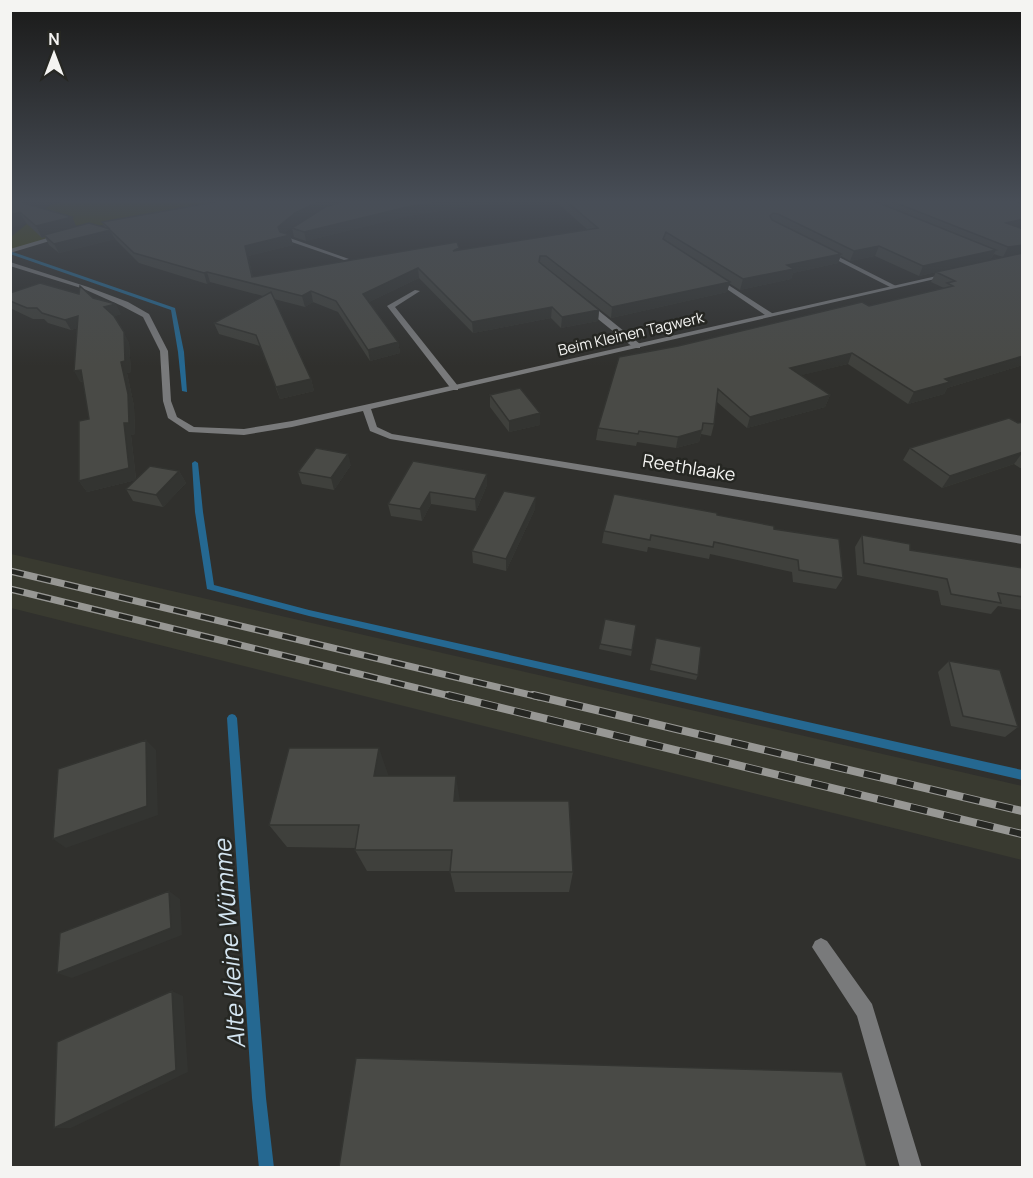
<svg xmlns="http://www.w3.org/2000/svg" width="1033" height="1178" viewBox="0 0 1033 1178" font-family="Manrope,sans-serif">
<rect width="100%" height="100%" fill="#30302d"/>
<path fill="#393a30" d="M11,554L1022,786V860L11,608Z"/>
<path fill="#404310" d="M69,201H210L215,204L64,232L14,250L11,248V237L50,205Z"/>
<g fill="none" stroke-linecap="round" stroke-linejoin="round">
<path fill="#256891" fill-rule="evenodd" d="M10,251L175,308L184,352L187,392L182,391L178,352L171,310L10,254Z
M195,461L198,463L203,512L214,585L309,610L1022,770V780L309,616L207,589L195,512L192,463Z
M232,714L235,715L237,718L266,1098L274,1168H259L252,1098L227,718L229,715Z"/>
<path fill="#797a7b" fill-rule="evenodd" d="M61,234L63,237L10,253V249Z
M283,237H287L349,259L344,260L283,239Z
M825,250L896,286L897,287L892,288L823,253L822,252Z
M712,277H716L775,315L768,317L712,279Z
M415,290L420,291L395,307L458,386V390H452L387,306Z
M583,303H589L640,344V348H634L583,307Z"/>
<path fill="#797a7b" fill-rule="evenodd" d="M10,262L88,287L128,302L149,314L168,351L171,401L177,417L194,427L244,429L292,421L455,385L950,273L951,274L948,276L371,409L377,427L392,434L1022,536V544L390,439L370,431L363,411L292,427L244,435L189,432L168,418L163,401L160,351L143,317L122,306L84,289L10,266Z
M821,938L827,941L872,1004L922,1168H900L857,1016L812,947L815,941Z"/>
<defs>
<path id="rail-far1" d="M10,571L539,697
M10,589L454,697"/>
<path id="rail" d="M448,695L1022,834
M533,695L1022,811"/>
</defs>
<use href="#rail-far1" stroke="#979794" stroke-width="7"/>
<use href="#rail" stroke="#979794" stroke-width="8"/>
<use href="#rail-far1" stroke="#262723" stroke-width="4.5" stroke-dasharray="14" stroke-linecap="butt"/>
<use href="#rail" stroke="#262723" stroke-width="6" stroke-dasharray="17" stroke-linecap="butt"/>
</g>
<path fill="#3f403c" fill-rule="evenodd" d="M10,201H17L72,217L76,227L89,223L105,228L102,222L221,201H503L408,216L306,241L294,237L292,228L309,217L298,223L284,233L290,235L293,245L248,256L253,277L457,242L459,250L588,230L555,201H1023V227L1020,228L1023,229V365L947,388L944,394L908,404L848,364L801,375L830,395L825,407L747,428L717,402L714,424L711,436L701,434L699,442L676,448L637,442L636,446L596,440L598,428L619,357L678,346L862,302L869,306L944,288L931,282L936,272L919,276L875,256L850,261L841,256L838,263L793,273L791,279L740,290L729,283L727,292L611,318L544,266L599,310L598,321L561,328L551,318L473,333L419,278L369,302L398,342L400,353L370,361L338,312L313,302L305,307L274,299L311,379L314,391L280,399L260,346L219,334L214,323L263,296L210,282L207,284L139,263L115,239L59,253L49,245L45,237L42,238L26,223L10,228ZM994,254L1003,257L990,260Z
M10,293L93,298L121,314L114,316L129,343L131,372L127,373L134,406L135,434L131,435L136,479L179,471L186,483L163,507L133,501L126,489L136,480L87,492L79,481L89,419L83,382H80L77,328L71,330L48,323L44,319H33L10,308Z
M490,395L540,425L509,432L490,407Z
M1023,422V468H1020L1014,464L942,488L903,460L910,448Z
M413,461L487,485L476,511L431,504L422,521L391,516L388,504Z
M351,465L334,490L302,484L298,472Z
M535,509L506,571L473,563L472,551Z
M717,515L774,529L843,578L836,589L793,582L792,572L710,554L709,559L648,547L647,552L602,543L604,531Z
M862,535L910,550L1023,568V610L998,606L991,614L941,605L938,591L857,575L855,547Z
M605,619L632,650L631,656L599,649Z
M656,638L698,675L696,680L650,670Z
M949,661L1018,727L1005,737L951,726L938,672Z
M388,774V776L460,801L573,872L569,892H455L450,871H367L355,850V848L287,847L269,825Z"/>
<path fill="#333431" d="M320,201H349L326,208L298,223L281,236L278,227L295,213Z
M444,201H503L408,216L306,241L304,232L407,207Z
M20,212L26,223L10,228V215Z
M72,217L77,228L44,235L45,237L42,238L36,226Z
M1023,219V227L1001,232L1006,223Z
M110,230L115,239L59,253L54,244Z
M290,235L293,245L248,256L255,287L252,277L245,246Z
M1023,245V253L1003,257L1008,247Z
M879,246L875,256L850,261L854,251Z
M996,250L990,260L919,276L923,266Z
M841,254L838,263L793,273L791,279L740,290L743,279L787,265Z
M418,268L419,278L365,304L363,294Z
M207,272L210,282L207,284L204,273Z
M730,282L727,292L611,318L612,307Z
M311,291L313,302L305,307L302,296Z
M116,304L121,314L110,318L104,307Z
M552,307L551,318L473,333L472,322Z
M599,310L598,321L561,328L562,317Z
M78,316L84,326L71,330L65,320Z
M124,332L129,343L131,372L127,373L134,406L135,434L131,435L136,480L87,492L79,481L124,423L121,362Z
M398,342L400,353L370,361L368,350Z
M852,353L848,364L786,379L790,368Z
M1023,356V365L947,388L944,394L908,404L914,392L945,379Z
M81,370L88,381L80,382L74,371Z
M311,379L314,391L280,399L276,387Z
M830,395L825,407L747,428L750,417Z
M540,413V425L509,432V421Z
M702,430L699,442L676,448L678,437Z
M1023,452L1014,464L942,488L950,476Z
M348,454L351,465L334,490L331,478Z
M179,471L186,483L163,507L156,495Z
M487,474V485L476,511L475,499Z
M430,492L431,504L422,521L420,509Z
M536,497L535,509L506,571V559Z
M146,740L156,750L158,815L66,848L53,839Z
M379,748L388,774L384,801L374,776Z
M456,776L460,801L459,825L454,801Z
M169,891L180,899L182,935L72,978L57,973Z
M172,991L183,996L188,1072L71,1128H54Z"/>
<path fill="#494a46" stroke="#333431" stroke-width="1.5" d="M10,201H17L72,217L36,226L20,212L10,215Z
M221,201H320L295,213L278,227L280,232L290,235L245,246L252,277L457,242L459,248L453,251L598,228L566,201H874L996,250L923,266L879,246L854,251L778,214L773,213L770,216L772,220L841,254L787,265L794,269L743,279L666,232L663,239L730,282L612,307L546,256H540L539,262L599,310L562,317L552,307L472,322L418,268L363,294L398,342L368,350L336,301L311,291L302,296L207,272L204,273L134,253L110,230L54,244L44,235L89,223L110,229L102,222Z
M345,201H444L407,207L304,232L292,228L325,207Z
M891,201H1015L1023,204V219L1006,223L1023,229V245L1008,247Z
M1023,253V356L945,379L950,382L914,392L852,353L790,368L830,395L750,417L718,389L714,424L703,423L702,430L678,437L639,431L638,434L598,428L619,357L678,346L862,302L869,306L953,286L947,283L955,281L936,272Z
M40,283L79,294L80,286L93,298L116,304L104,307L114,316L124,332L125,361L121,362L128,394L129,423H124L129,468L79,481V421L89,419L81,370L74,371L78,316L65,320L42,313L37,308H27L10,301V293Z
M271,292L311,379L276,387L256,335L214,323Z
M520,388L540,413L509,421L490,395Z
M1009,418L1018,423L1023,422V452L950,476L910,448Z
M316,448L348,454L331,478L298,472Z
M413,461L487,474L475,499L430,492L420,509L388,504Z
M150,466L179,471L156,495L126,489Z
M504,491L536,497L506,559L472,551Z
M614,494L717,513V515L774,526V529L839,539L843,578L799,570L798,560L714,542L713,547L651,535L650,540L604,531Z
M862,535L910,544V550L1023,568V597L998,593L1001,603L951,594L947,579L864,563Z
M605,619L636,625L632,650L600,644Z
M656,638L701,647L698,675L651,664Z
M949,661L1000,670L1018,727L963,716Z
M146,740L147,806L53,839L58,769Z
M289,748H379L374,776H456L454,801H569L573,872H450L452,850H355L359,825H269Z
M169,891L171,928L57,973L60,933Z
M172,991L176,1070L54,1128L57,1042Z
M356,1058L842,1072L867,1167H339Z"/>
<linearGradient id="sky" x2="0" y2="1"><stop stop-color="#1a1a19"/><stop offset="0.55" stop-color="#484e57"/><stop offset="1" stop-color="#484e57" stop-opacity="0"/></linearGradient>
<rect width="1033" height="366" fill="url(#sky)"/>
<g text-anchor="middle" stroke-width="5" stroke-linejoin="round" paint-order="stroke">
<g font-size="15" fill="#f4f4f2" stroke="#262723">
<text transform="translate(631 334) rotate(-13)" y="5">Beim Kleinen Tagwerk</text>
</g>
<g font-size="18" fill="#f4f4f2" stroke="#262723">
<text transform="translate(689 468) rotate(9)" y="6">Reethlaake</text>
</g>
<g font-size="24" font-style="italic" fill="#d4e5f1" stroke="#262723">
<text transform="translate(230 944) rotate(-94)" y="8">Alte kleine Wümme</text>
</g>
</g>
<rect width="1033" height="1178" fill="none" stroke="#f4f4f2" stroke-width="24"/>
<g transform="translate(54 54)" stroke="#262723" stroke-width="4.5" paint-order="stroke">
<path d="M0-4.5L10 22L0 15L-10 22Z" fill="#f4f4f2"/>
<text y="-9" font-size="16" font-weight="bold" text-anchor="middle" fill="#f4f4f2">N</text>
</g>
</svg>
